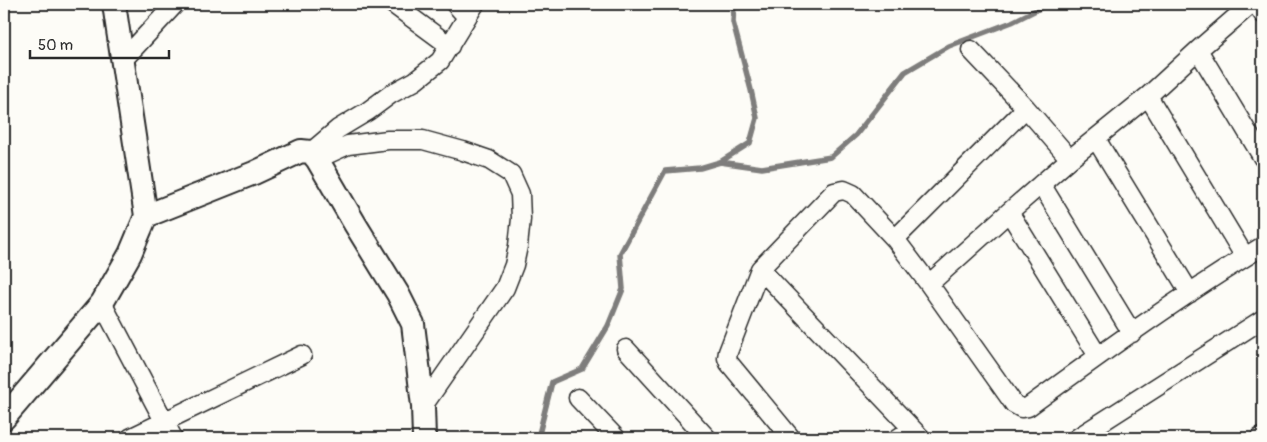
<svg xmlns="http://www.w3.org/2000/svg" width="1267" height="442" viewBox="0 0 1267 442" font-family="Pangolin,sans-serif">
<rect width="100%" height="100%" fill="#fdfcf7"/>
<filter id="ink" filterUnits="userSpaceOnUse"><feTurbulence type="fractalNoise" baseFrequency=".02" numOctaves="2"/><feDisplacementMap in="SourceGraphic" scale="10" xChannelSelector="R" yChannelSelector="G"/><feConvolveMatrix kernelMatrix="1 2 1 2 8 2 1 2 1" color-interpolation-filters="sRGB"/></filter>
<g filter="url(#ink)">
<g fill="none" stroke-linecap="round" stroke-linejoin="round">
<path stroke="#7e7d7b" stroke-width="5.5" d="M720,162L762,168L831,157L856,135L905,72L949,46L1012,22L1048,4
M538,438L552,382L582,369L608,326L623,289L620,254L665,171L700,168L720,162L750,143L757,118L751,90L733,22L734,4"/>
<defs>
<path id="minor" d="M393,4L450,46
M455,4L467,17
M1256,4L1263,14
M971,50L1026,108L1070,159
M1198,50L1263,158
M123,60L175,4
M1148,96L1245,257
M1096,139L1190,293
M311,152L338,129L368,111L391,94L415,81L440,61L475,4
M317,159L348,145L388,140H423L463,151L489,160L511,174L520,194L521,219L518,246L514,265L505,288L423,406
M1041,184L1132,333
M1009,212L1098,356
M895,239L1026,108
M760,269L921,438
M929,284L1009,212L1070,159L1148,96L1198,50L1251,4
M102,303L173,438
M626,349L707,438
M578,398L616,438
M130,438L302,355
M791,438L729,363L727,358L728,352L760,269L834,192L844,190L853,194L895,239L929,284L1014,404L1021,408L1028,407C1105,351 1182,295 1263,246
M898,438L912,429
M1077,438L1263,319
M1260,438L1263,436"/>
<path id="tertiary" d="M146,216L254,173L301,151L311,152L317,159L355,224L398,294L413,324L423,406L424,438
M4,418L102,303L130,254L146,216L114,4"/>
</defs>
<use href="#minor" stroke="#2b2b2b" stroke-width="21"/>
<use href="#tertiary" stroke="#2b2b2b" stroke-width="26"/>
<use href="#minor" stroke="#fdfcf7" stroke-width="18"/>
<use href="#tertiary" stroke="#fdfcf7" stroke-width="22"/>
</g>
</g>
<rect width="1267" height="442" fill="none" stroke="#fdfcf7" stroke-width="20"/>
<rect x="10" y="10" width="1247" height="422" fill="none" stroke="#2b2b2b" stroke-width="2" filter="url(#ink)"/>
<path d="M30 50v8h139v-8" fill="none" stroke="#2b2b2b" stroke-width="2.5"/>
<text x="38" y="50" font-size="15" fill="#2b2b2b" stroke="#fdfcf7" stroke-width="4" paint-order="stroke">50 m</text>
</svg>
